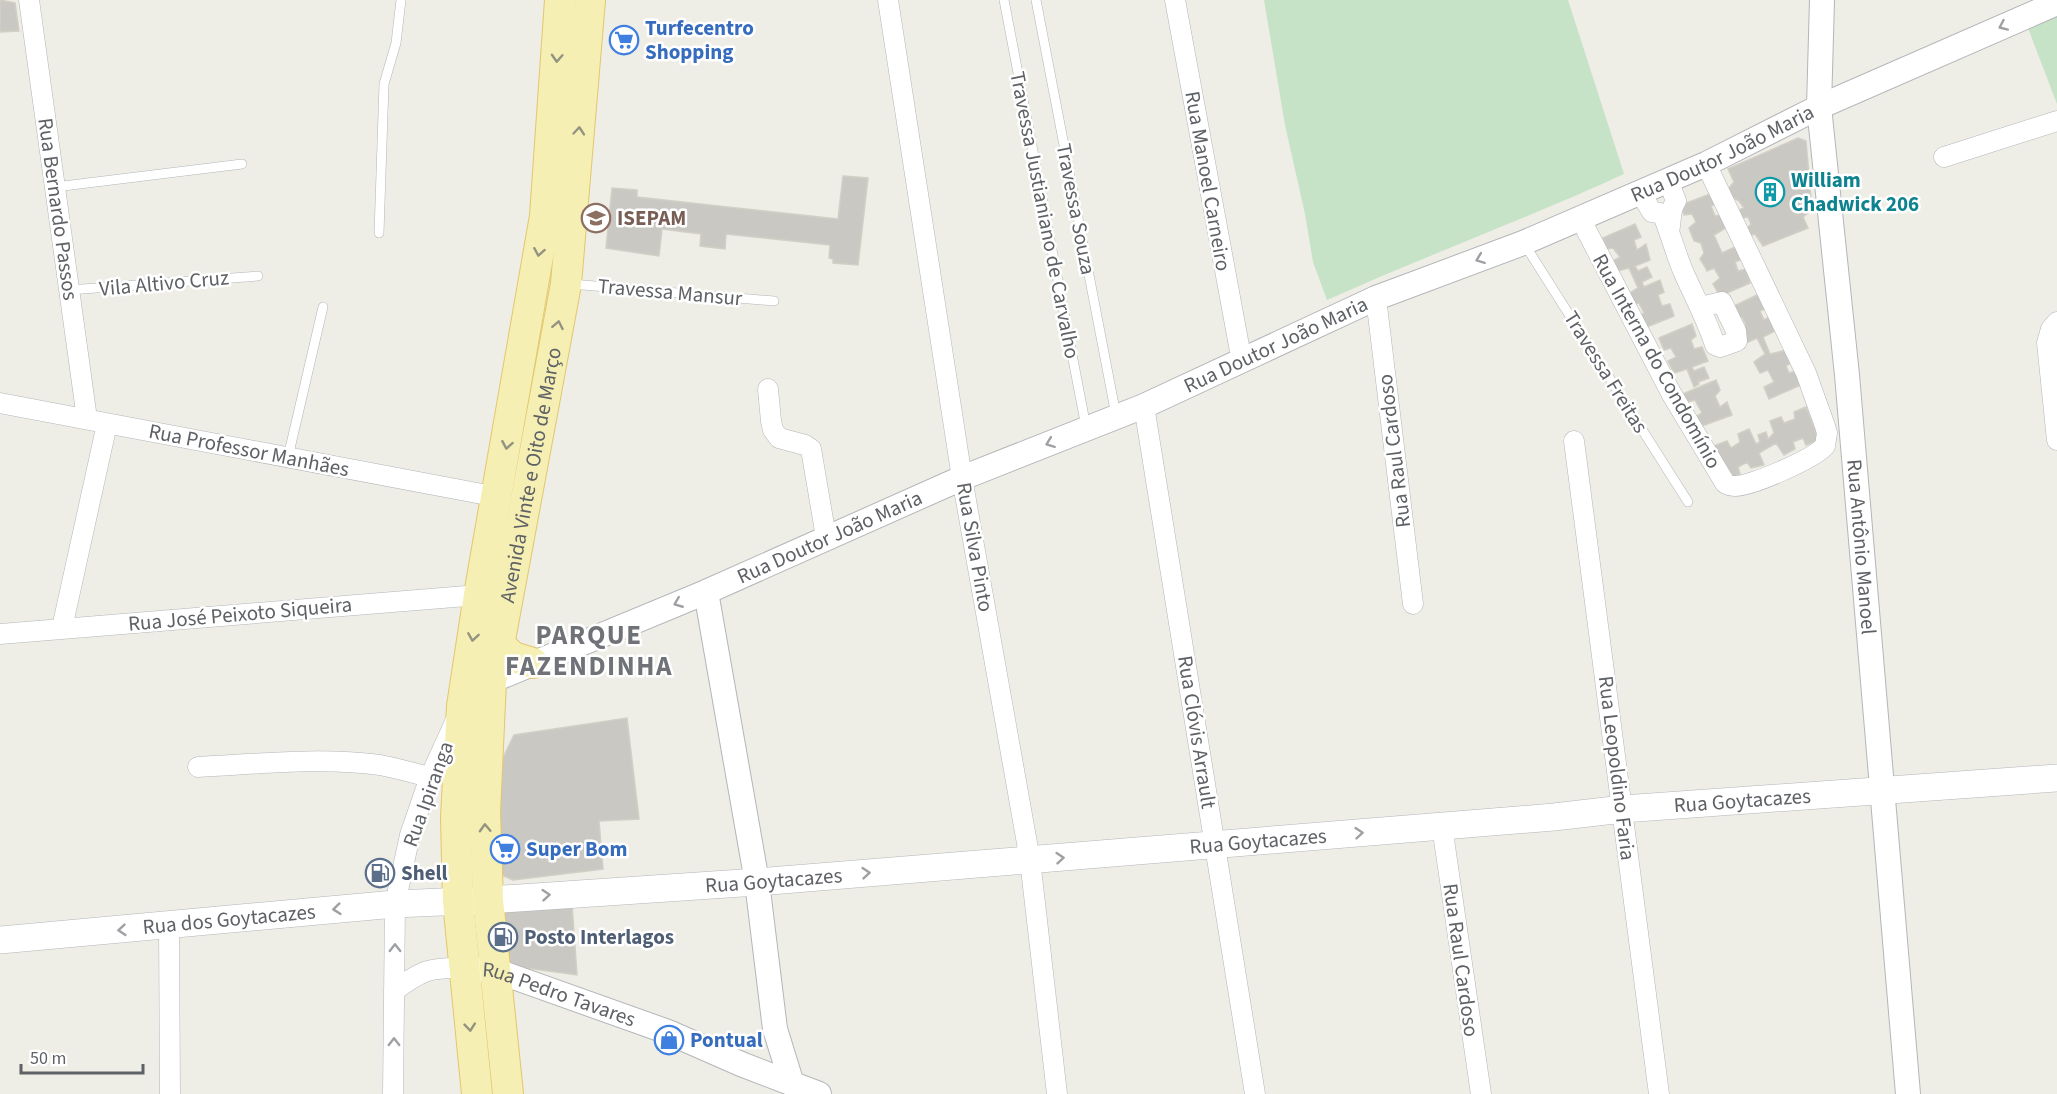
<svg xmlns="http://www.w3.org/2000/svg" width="2057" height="1094" font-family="'Source Sans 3',sans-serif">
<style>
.green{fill:#c6e3c7}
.building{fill:#cac8c3;stroke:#d2cfc5;stroke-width:1.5}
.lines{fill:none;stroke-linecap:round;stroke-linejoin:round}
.service-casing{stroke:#b3b6b9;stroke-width:10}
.minor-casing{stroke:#b3b6b9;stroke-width:21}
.tertiary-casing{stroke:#b3b6b9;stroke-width:26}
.secondary-casing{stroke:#b3b5b9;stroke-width:28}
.primary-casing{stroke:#e2c76c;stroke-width:32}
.service{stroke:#fff;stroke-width:9}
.minor{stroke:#fff;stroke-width:20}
.tertiary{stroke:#fff;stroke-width:24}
.secondary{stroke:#fff;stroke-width:27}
.primary{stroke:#f6efb4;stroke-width:30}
.oneway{stroke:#9ea0a3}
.oneway2{stroke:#939381}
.labels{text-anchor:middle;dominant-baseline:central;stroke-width:5;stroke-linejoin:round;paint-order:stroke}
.shop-label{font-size:21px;font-weight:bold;fill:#366cbe;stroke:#fff;text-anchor:start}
.street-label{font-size:21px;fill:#5e6165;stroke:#fff}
.culture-label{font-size:21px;font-weight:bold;fill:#0d838f;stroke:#fff;text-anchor:start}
.education-label{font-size:21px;font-weight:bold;fill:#785e54;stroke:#fff;text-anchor:start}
.service-label{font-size:21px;font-weight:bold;fill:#4e5e75;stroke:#fff;text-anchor:start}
.district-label{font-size:27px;font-weight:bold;letter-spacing:1.5px;fill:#6f7277;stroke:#fff}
</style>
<rect width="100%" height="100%" fill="#eeede6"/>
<!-- green -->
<path class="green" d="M1264,0H1568L1624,174C1526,219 1425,256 1327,300L1313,262L1305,214L1285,125Z
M2057,16V104L2028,28Z"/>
<!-- building -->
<path class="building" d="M0,0L15,3L19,31L0,32Z
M1798,138L1806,141L1812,210L1803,217L1808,228L1763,246L1755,234L1749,236L1746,230L1751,224L1748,217L1742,218L1739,210L1744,208L1739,201L1732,197L1729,188L1734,182L1728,169Z
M843,176L868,178L858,265L833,263V259L829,258L830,245L726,234L725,249L700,246L701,234L662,229L659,256L606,248L612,188L637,190V197L838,219Z
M1713,193L1718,203L1711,206L1715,216L1724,215L1729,226L1714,235L1722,253L1737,246L1740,260L1735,262L1738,271L1747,269L1750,283L1720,296L1713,284L1720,278L1714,268L1707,271L1705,267L1700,259L1704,253L1701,243L1694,241L1689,228L1696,222L1692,214L1684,215L1681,205Z
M1635,224L1641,237L1634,240L1637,250L1646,244L1650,260L1635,266L1638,271L1647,267L1652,277L1642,282L1644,287L1660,280L1664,292L1658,295L1662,306L1670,304L1674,316L1644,328L1636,317L1644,313L1639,303L1631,305L1628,294L1638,288L1629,268L1617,271L1613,261L1620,257L1613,248L1607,249L1603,238Z
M1761,293L1767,308L1760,311L1764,320L1771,316L1777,330L1763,337L1770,354L1787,350L1792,362L1786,366L1789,373L1797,371L1803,384L1769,399L1764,387L1774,382L1768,370L1760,373L1754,362L1765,354L1757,338L1746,343L1741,329L1746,325L1742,317L1734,319L1730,308Z
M1692,324L1696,336L1691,340L1694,349L1702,347L1708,361L1692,367L1694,371L1704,367L1709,378L1698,382L1699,384L1694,387L1687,369L1674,373L1668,361L1676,357L1671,348L1664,350L1659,338Z
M1716,380L1720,390L1715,396L1720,407L1727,402L1732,415L1699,427L1694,418L1702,413L1695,400L1687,402L1683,394Z
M1806,407L1819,440L1806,445L1803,438L1793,442L1795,449L1784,455L1776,443L1759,453L1764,465L1751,468L1747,462L1738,467L1740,474L1729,479L1714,446L1727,441L1731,448L1740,442L1738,434L1749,429L1756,444L1760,442L1758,435L1766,432L1768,439L1774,433L1770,421L1781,417L1784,423L1795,419L1794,412Z
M627,718L639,819L599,821L603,869L513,880L499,874V766L514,735Z
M572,905L577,975L519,967L501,956L498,923L506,909Z"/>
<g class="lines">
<!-- service casing -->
<g class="service-casing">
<path id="service" d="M1004,0L1086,427
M1036,0L1116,415
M55,187L242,164
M379,233L384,84L396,43L401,0
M1525,245L1688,502
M571,284L774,301
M69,290L258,276
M288,457L323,307"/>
</g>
<!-- minor casing -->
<g class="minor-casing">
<path id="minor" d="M29,0L87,419
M888,0L962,478L1030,860L1057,1094
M1175,0L1242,362
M1944,157L2057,121
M1668,180L1676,201C1669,211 1672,220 1669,231
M1640,192L1652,212L1660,213L1664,218C1671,236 1676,254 1683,271C1694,296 1707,320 1715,345L1720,347L1737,341L1736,331L1722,302L1709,305L1701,309
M1580,218L1671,393L1725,483C1729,485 1729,486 1734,486C1750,487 1813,459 1825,446L1827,433L1825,426L1806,373L1706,164
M1376,298L1413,604
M2057,322L2051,329L2047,343L2057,440
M768,389L771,421L773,430L779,438L805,445L811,449L826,537
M0,403L498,497
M1144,406L1255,1094
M1574,441L1659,1094
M62,628L107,424
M0,634L479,595
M198,767C258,764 320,757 380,765C396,768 413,773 430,777
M1442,826L1481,1094
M169,926L170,1094
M394,991C422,970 430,967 464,968
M393,1094L395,904L410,835L430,777L456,720"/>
</g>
<!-- tertiary casing -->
<g class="tertiary-casing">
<g id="tertiary">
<path id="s1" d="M1822,0L1819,107L1847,375L1908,1094"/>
<path d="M706,592L757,882L775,1029L792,1084"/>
<path id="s2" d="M491,681L706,592L962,478L1144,406L1376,298L1523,243L1706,164L1819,107L2057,3"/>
<path id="s3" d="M479,969L494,970L668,1032L741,1064L819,1094"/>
</g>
</g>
<!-- secondary casing -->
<g class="secondary-casing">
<g id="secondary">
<path id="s4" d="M0,940L395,904L488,900L757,882L1554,817L1623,809L2057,778"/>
</g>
</g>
<!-- primary casing -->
<g class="primary-casing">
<g id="primary">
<path d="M499,645L513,657L533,663"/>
<path d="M477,1094L458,901L456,818L462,706L479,595L545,216L560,0"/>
<path id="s5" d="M508,1094L488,900L485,812L491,681L499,645L566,284L590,0"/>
</g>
</g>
<!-- service -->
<use href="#service" class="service"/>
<!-- minor -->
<use href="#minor" class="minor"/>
<!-- tertiary -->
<use href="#tertiary" class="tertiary"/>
<!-- secondary -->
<use href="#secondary" class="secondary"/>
<!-- primary -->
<use href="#primary" class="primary"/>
</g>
<!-- one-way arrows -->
<defs><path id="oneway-chevron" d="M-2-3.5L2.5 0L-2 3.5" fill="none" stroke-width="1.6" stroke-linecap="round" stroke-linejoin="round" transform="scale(1.5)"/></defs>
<g class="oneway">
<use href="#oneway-chevron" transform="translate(2003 26) rotate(156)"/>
<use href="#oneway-chevron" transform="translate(1480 259) rotate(159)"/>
<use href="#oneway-chevron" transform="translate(1050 443) rotate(159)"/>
<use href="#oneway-chevron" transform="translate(678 603) rotate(158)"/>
<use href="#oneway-chevron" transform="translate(1359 833) rotate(-5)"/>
<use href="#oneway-chevron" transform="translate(1060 858) rotate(-5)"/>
<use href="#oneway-chevron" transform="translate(866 873) rotate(-5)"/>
<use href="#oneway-chevron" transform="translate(546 895) rotate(-5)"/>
<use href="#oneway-chevron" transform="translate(337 909) rotate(174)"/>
<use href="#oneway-chevron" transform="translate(122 930) rotate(175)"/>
<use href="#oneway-chevron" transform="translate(395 948) rotate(-90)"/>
<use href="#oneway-chevron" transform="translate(394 1042) rotate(-90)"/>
</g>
<g class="oneway2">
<use href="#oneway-chevron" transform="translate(557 58) rotate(93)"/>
<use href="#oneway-chevron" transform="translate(579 131) rotate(-85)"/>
<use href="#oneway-chevron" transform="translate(539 252) rotate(100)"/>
<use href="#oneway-chevron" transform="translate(558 325) rotate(-79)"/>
<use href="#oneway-chevron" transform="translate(507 445) rotate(100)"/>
<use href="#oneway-chevron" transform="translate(473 637) rotate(99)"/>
<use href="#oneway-chevron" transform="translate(485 828) rotate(-92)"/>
<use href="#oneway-chevron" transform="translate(470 1027) rotate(84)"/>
</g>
<!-- icons -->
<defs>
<g id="supermarket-ring" transform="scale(1.5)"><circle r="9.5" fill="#fff" stroke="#3f7fe0" stroke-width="1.5"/><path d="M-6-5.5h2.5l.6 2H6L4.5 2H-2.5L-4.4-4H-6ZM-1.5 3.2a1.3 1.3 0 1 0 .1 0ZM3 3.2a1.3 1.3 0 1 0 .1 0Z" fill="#3f7fe0"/></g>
<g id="building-ring" transform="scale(1.5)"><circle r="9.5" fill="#fff" stroke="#0f9aa8" stroke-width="1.5"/><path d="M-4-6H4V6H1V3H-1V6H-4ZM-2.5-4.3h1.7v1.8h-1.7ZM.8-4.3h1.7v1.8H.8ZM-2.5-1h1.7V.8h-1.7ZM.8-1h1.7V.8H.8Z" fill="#0f9aa8"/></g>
<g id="school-ring" transform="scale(1.5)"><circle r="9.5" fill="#fff" stroke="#8d6e63" stroke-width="1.5"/><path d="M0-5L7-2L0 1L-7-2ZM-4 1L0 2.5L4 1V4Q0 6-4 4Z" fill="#8d6e63"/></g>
<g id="fuel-ring" transform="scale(1.5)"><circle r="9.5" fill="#fff" stroke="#5c6f8a" stroke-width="1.5"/><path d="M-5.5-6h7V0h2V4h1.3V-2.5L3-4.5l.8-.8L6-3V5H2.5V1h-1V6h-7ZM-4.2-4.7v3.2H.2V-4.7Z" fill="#5c6f8a"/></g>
<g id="shop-ring" transform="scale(1.5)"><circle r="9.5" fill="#fff" stroke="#3f7fe0" stroke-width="1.5"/><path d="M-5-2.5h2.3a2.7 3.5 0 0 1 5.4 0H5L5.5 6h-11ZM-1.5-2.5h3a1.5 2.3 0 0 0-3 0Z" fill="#3f7fe0"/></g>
</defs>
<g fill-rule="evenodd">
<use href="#supermarket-ring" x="624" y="40"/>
<use href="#building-ring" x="1770" y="192"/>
<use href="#school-ring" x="596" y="218"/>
<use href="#supermarket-ring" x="505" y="849"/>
<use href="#fuel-ring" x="380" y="873"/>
<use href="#fuel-ring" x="503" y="937"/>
<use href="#shop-ring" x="669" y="1040"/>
</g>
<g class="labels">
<!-- shop labels -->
<g class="shop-label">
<text x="645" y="28">Turfecentro<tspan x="645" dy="24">Shopping</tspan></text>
<text x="526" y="849">Super Bom</text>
<text x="690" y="1040">Pontual</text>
</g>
<!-- street labels -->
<g class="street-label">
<text stroke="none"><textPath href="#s2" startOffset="1340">Rua Doutor João Maria</textPath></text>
<text transform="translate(1208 181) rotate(80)">Rua Manoel Carneiro</text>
<text transform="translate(58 209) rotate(82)">Rua Bernardo Passos</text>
<text transform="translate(1076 209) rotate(79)">Travessa Souza</text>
<text transform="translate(1045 215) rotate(79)">Travessa Justianiano de Carvalho</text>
<text transform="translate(164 283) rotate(-5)">Vila Altivo Cruz</text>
<text transform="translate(670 292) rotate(5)">Travessa Mansur</text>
<text stroke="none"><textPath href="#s2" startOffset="854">Rua Doutor João Maria</textPath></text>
<text transform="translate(1657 361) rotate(61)">Rua Interna do Condomínio</text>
<text transform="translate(1606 372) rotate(58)">Travessa Freitas</text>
<text transform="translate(249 450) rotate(11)">Rua Professor Manhães</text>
<text transform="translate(1394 451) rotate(-97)">Rua Raul Cardoso</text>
<text stroke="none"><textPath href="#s5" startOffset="624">Avenida Vinte e Oito de Março</textPath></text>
<text stroke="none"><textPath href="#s2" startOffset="368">Rua Doutor João Maria</textPath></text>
<text transform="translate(975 547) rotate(80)">Rua Silva Pinto</text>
<text stroke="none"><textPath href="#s1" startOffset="549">Rua Antônio Manoel</textPath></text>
<text transform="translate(240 614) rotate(-5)">Rua José Peixoto Siqueira</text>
<text transform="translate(1197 732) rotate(81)">Rua Clóvis Arrault</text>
<text transform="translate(1617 768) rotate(83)">Rua Leopoldino Faria</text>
<text transform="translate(428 794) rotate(-70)">Rua Ipiranga</text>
<text stroke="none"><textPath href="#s4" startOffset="1748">Rua Goytacazes</textPath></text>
<text stroke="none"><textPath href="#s4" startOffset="1262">Rua Goytacazes</textPath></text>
<text stroke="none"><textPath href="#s4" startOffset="776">Rua Goytacazes</textPath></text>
<text stroke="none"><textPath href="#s4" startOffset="230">Rua dos Goytacazes</textPath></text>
<text transform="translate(1461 960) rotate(82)">Rua Raul Cardoso</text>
<text stroke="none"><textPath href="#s3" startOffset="84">Rua Pedro Tavares</textPath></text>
</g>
<!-- culture labels -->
<g class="culture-label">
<text x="1791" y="180">William<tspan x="1791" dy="24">Chadwick 206</tspan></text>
</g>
<!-- education labels -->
<g class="education-label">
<text x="617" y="218">ISEPAM</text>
</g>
<!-- service labels -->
<g class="service-label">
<text x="401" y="873">Shell</text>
<text x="524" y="937">Posto Interlagos</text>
</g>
<!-- district labels -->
<g class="district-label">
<text x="589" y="635">PARQUE<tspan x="589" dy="31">FAZENDINHA</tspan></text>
</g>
</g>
<!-- scale -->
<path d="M21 1064v9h122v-9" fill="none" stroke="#5e6165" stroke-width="3"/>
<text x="30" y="1064" font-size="18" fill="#5e6165" stroke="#ffffff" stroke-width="4.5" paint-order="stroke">50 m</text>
</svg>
